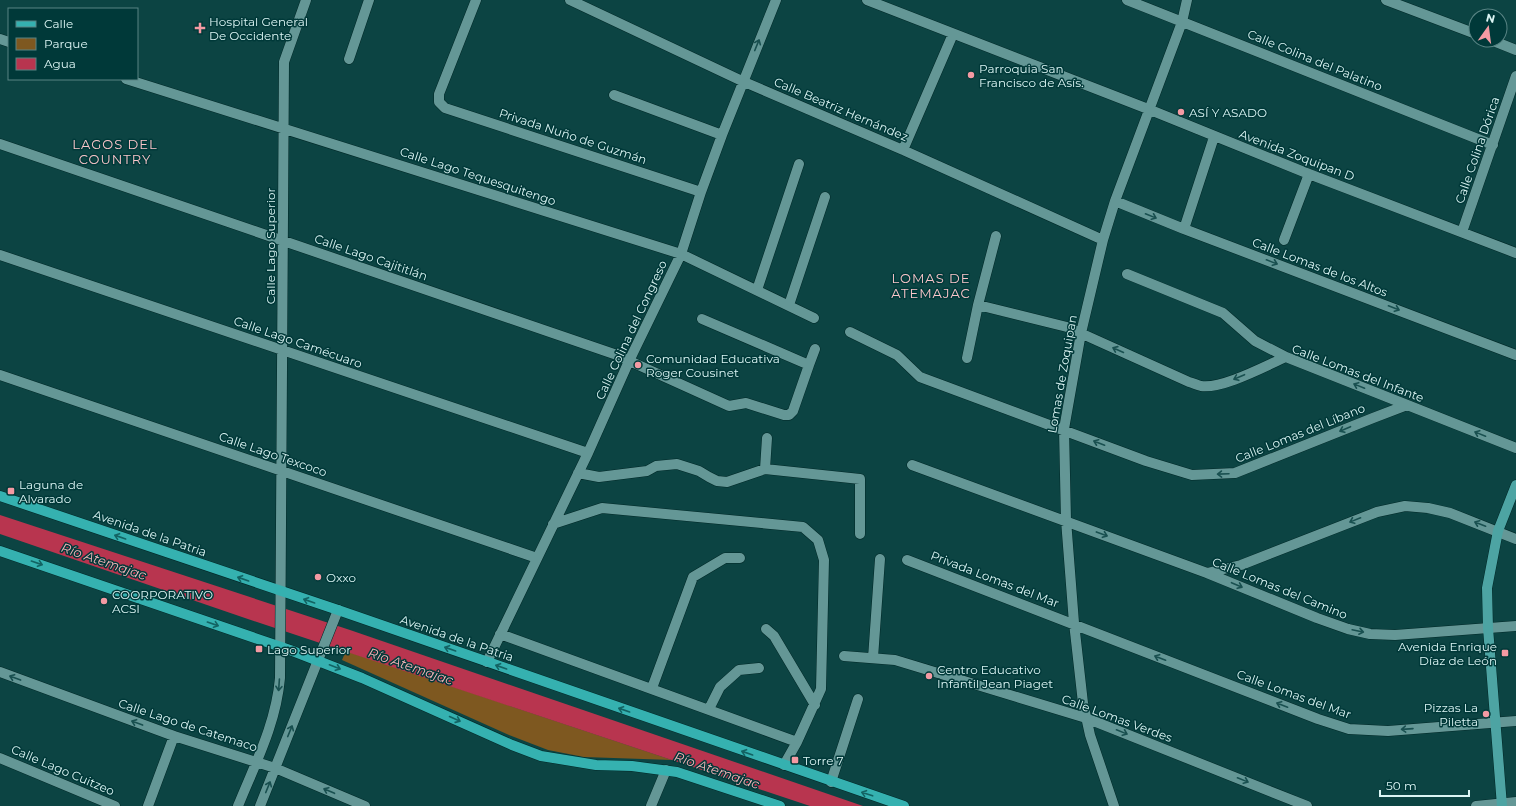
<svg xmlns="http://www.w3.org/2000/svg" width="1516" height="806" font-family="Montserrat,sans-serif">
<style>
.green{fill:#7e5820}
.water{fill:#b8354f}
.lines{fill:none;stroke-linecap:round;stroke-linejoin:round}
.street-casing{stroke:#002928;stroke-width:11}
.secondary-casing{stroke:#002928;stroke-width:11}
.primary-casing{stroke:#002928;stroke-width:11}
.street{stroke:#649796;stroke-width:10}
.secondary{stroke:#4da4a3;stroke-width:10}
.primary{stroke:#35b1b0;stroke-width:10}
.oneway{stroke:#195050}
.oneway2{stroke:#136363}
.poi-dot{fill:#f49aa3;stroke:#003939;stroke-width:1.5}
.labels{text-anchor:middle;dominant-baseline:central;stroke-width:3;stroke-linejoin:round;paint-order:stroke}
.poi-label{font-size:12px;fill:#dbf5f4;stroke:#003939;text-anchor:start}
.street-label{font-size:12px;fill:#dbf5f4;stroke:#003939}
.neighbourhood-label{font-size:13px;letter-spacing:1px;fill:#fbc6ca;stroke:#003939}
.water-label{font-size:13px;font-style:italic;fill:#f6b3b8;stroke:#003939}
</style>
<rect width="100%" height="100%" fill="#0c4443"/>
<!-- green -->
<path class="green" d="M346,651L672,760L584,757L548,750L509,735L342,660Z"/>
<!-- water -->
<path class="water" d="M0,515L350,630L863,806H810L242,617L0,534Z"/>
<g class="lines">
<!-- street casing -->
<g class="street-casing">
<path id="street" d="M476,0L439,94V102L445,108L701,192
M570,0L742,81L903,150L1103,240
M867,0L1148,109L1309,174L1516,253
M1127,0L1493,145
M1386,0L1476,34
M0,39L9,42
M1491,40L1516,50
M349,59L369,0
M126,79L681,254L814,318
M614,95L722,135
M0,144L614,354L729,406L746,403L784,415H789L793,411L809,365L702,319
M903,150L953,34
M1115,201L1184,229L1516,355
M1184,229L1214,137
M1462,232L1516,76
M1284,240L1309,174
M0,255L588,453
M1127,274L1223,313L1255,341L1286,357
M757,290L799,164
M789,305L825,197
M978,305L1067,327L1189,382C1193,383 1197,385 1201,386C1223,389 1265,366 1286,357L1516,448
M850,332L897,355L920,377L1146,461L1192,475L1235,473L1373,418L1407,405
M967,358L978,305L996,236
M809,365L815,349
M0,375L537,558
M912,465L1207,573L1317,618L1348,629L1370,634L1395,635L1516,626
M765,469L767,438
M578,473L599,477L647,471L656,466L677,464L699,471L709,477L717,481L727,482L765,469L860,479V534
M553,524L602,508L803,527L818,540L824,560L821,689L797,742L784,765
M907,560L1318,719L1349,729L1388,731L1516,721
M1207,573L1241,565L1377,512L1405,506L1428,508L1450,513L1516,539
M766,629L774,636L815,705
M500,634L797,742
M844,656L895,660L1086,718L1307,806
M873,658L880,559
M487,662L588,453L629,361L681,254L701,192L722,135L776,0
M0,672L174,736L275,768L365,806
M652,688L693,577L725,558H740
M709,709L720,687L739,670L759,668
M0,758L115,806
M831,782L858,699
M148,806L174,736
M238,806C255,764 276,724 280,678L284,62L306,0
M260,806L338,610
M651,806L666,770
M1114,806L1090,735L1083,703L1074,623L1066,520L1064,429L1081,333L1103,240L1115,201L1182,22L1187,0
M1476,806L1516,802"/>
</g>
<!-- secondary casing -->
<g class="secondary-casing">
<path id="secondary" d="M1502,806L1488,628L1487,588L1498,531L1516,485"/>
</g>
<!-- primary casing -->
<g class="primary-casing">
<path id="primary" d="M0,496L338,610L904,806
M0,551L290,650L362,678L512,745L541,756L596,765L632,766L677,772L780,806"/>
</g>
<!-- street -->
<use href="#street" class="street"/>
<!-- secondary -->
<use href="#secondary" class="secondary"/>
<!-- primary -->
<use href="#primary" class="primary"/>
</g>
<!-- one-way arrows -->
<defs><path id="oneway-shaft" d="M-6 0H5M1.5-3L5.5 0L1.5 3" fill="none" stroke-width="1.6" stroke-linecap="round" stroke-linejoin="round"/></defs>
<g class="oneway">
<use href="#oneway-shaft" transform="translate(757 45) rotate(-68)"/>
<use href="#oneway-shaft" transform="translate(1151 216) rotate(22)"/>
<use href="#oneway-shaft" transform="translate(1272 262) rotate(21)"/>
<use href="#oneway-shaft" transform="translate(1394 308) rotate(21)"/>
<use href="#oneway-shaft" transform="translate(1118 350) rotate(-156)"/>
<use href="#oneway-shaft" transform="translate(1239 377) rotate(157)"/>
<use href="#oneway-shaft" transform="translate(1359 386) rotate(-158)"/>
<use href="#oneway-shaft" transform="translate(1345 429) rotate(157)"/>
<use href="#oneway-shaft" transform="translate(1480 434) rotate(-158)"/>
<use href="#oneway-shaft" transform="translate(1099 443) rotate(-159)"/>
<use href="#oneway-shaft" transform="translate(1223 474) rotate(178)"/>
<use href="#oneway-shaft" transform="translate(1355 520) rotate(158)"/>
<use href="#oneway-shaft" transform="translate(1480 524) rotate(-159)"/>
<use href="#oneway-shaft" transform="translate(1102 534) rotate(20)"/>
<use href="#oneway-shaft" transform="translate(1237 585) rotate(23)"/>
<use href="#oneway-shaft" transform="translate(1358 631) rotate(12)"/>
<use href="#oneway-shaft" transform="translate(1160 658) rotate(-159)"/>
<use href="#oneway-shaft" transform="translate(15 678) rotate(-160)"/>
<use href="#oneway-shaft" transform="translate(279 685) rotate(94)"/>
<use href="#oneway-shaft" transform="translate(1282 705) rotate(-159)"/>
<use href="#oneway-shaft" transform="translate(137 723) rotate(-160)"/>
<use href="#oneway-shaft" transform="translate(1407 729) rotate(176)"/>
<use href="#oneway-shaft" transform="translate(290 731) rotate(-68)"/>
<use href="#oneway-shaft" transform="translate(1122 732) rotate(22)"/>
<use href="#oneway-shaft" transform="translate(1243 780) rotate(22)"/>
<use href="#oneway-shaft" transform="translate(268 787) rotate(-68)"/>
<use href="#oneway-shaft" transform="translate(329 791) rotate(-157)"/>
</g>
<g class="oneway2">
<use href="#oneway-shaft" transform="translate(120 537) rotate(-161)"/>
<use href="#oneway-shaft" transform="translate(37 563) rotate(19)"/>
<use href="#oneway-shaft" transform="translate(243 579) rotate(-161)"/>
<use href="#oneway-shaft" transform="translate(309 601) rotate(-161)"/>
<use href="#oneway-shaft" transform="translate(213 624) rotate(19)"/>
<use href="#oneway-shaft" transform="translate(450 649) rotate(-161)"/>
<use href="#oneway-shaft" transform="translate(335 667) rotate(21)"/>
<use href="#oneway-shaft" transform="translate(501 667) rotate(-161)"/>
<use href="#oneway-shaft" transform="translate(624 710) rotate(-161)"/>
<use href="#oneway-shaft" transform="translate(455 719) rotate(24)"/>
<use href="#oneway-shaft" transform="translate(747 753) rotate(-161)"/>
<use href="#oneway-shaft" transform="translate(867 794) rotate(-162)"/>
</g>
<!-- markers -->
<g class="poi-dot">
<path d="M198 22h4v4h4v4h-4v4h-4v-4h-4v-4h4z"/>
<circle cx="971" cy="75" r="4"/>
<circle cx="1181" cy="112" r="4"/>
<circle cx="638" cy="365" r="4"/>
<rect x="7" y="487" width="8" height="8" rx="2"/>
<circle cx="318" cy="577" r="4"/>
<circle cx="104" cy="601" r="4"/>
<rect x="255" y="645" width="8" height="8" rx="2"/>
<rect x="1501" y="649" width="8" height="8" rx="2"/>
<circle cx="929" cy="676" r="4"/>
<circle cx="1486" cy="714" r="4"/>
<rect x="791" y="756" width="8" height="8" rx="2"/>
</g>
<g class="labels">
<!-- poi labels -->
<g class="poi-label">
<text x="209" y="21">Hospital General<tspan x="209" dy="14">De Occidente</tspan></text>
<text x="979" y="68">Parroquia San<tspan x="979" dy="14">Francisco de Asís.</tspan></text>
<text x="1189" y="112">ASÍ Y ASADO</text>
<text x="646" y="358">Comunidad Educativa<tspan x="646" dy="14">Roger Cousinet</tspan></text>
<text x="19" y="484">Laguna de<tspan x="19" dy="14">Alvarado</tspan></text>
<text x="326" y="577">Oxxo</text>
<text x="112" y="594">COORPORATIVO<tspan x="112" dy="14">ACSI</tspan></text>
<text x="1497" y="646" text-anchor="end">Avenida Enrique<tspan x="1497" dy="14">Díaz de León</tspan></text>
<text x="267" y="649">Lago Superior</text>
<text x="937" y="669">Centro Educativo<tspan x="937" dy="14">Infantil Jean Piaget</tspan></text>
<text x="1478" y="707" text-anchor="end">Pizzas La<tspan x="1478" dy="14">Piletta</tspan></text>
<text x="803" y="760">Torre 7</text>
</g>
<!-- street labels -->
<g class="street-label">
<text transform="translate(1315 60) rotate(22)">Calle Colina del Palatino</text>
<text transform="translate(841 109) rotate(23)">Calle Beatriz Hernández</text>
<text transform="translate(573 136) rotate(18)">Privada Nuño de Guzmán</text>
<text transform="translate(1477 150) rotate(-71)">Calle Colina Dórica</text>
<text transform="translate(1297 155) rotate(21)">Avenida Zoquipan D</text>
<text transform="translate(478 176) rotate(18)">Calle Lago Tequesquitengo</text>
<text transform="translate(270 246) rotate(-90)">Calle Lago Superior</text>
<text transform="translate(371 257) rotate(19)">Calle Lago Cajititlán</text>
<text transform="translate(1320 267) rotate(21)">Calle Lomas de los Altos</text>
<text transform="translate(631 330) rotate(-65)">Calle Colina del Congreso</text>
<text transform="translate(298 342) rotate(19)">Calle Lago Camécuaro</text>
<text transform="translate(1358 373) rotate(21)">Calle Lomas del Infante</text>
<text transform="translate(1062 374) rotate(-80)">Lomas de Zoquipan</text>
<text transform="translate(1300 433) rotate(-22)">Calle Lomas del Líbano</text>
<text transform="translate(273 454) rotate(19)">Calle Lago Texcoco</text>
<text transform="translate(150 533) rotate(19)">Avenida de la Patria</text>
<text transform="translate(995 579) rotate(21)">Privada Lomas del Mar</text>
<text transform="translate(1280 588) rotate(22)">Calle Lomas del Camino</text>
<text transform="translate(457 638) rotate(19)">Avenida de la Patria</text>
<text transform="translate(1294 694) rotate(20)">Calle Lomas del Mar</text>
<text transform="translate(1117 718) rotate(20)">Calle Lomas Verdes</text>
<text transform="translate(188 725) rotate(18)">Calle Lago de Catemaco</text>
<text transform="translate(63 770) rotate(23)">Calle Lago Cuitzeo</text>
</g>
<!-- neighbourhood labels -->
<g class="neighbourhood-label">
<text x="115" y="144">LAGOS DEL<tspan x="115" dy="15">COUNTRY</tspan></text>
<text x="931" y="278">LOMAS DE<tspan x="931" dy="15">ATEMAJAC</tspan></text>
</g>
<!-- water labels -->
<g class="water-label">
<text transform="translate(104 561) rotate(19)">Río Atemajac</text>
<text transform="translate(411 666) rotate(19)">Río Atemajac</text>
<text transform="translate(717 770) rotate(19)">Río Atemajac</text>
</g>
</g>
<!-- legend -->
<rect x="8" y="8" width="130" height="72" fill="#003939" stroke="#588484"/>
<rect x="16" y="21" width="20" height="6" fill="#35b1b0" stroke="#588484"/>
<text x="44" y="28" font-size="12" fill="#dbf5f4">Calle</text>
<rect x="16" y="38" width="20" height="12" fill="#7e5820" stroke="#588484"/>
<text x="44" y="48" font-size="12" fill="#dbf5f4">Parque</text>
<rect x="16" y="58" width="20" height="12" fill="#b8354f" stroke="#588484"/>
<text x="44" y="68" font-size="12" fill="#dbf5f4">Agua</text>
<!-- north arrow -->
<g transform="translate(1488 28) rotate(14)"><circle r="19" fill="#003939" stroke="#588484"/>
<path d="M0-3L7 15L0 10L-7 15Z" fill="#f49aa3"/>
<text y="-6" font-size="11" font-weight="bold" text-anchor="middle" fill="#dbf5f4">N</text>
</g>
<!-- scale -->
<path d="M1380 790v6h89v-6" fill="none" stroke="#dbf5f4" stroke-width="2"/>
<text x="1386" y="790" font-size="12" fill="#dbf5f4" stroke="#003939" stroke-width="3" paint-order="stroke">50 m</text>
</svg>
